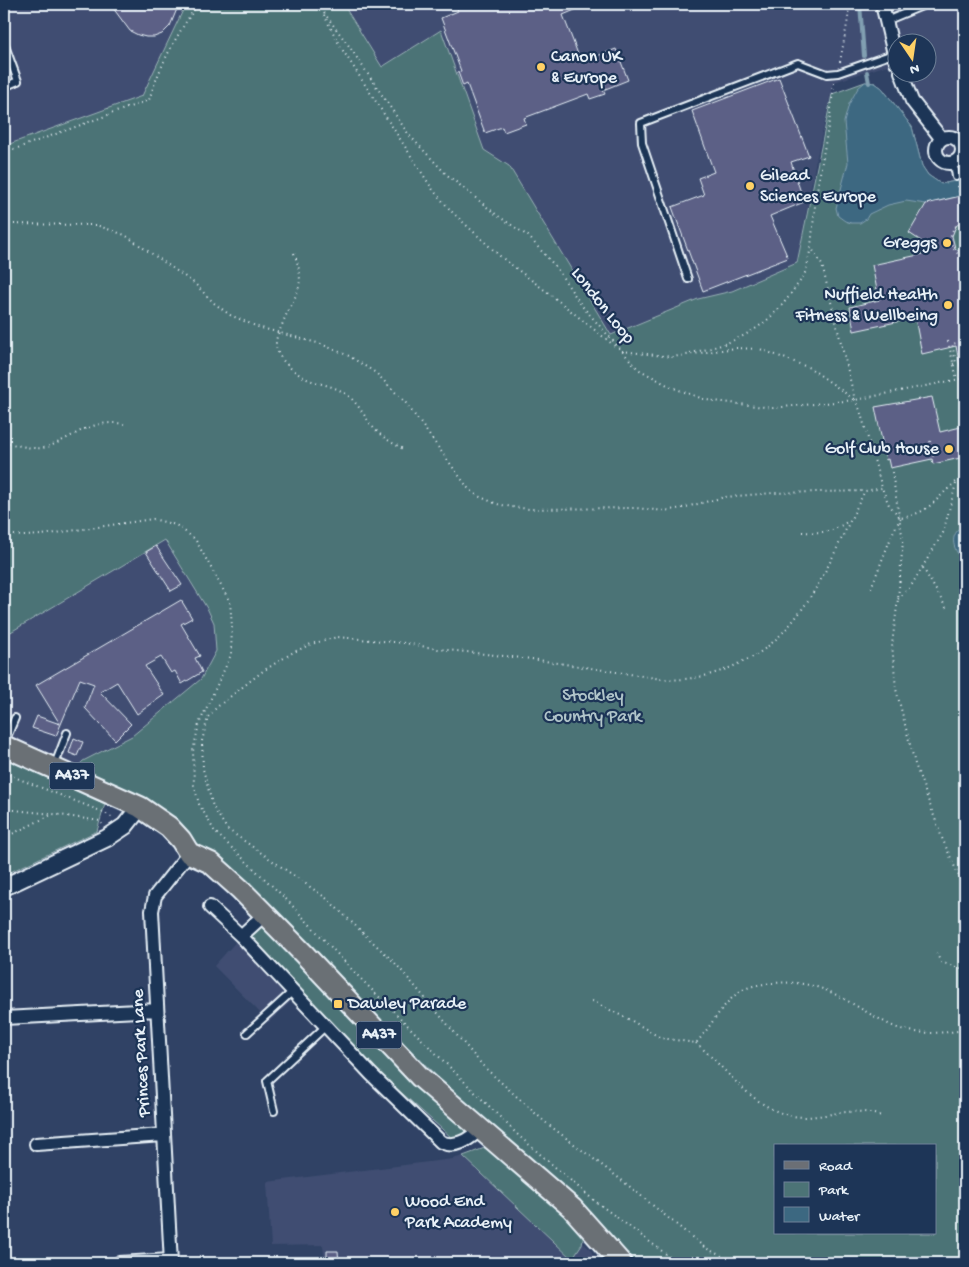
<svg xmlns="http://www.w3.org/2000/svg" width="969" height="1267" font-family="'Gochi Hand',sans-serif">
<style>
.built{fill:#404e72}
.green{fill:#4c7376;stroke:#9ab2b7;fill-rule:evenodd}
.water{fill:#3c6881;stroke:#819fb1}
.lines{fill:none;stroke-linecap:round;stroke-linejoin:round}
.stream{stroke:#819fb1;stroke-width:4}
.building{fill:#5c6086;stroke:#e8f1f8}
.service-casing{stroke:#e8f1f8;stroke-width:10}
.minor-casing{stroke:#e8f1f8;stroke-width:16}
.tertiary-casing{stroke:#e8f1f8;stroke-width:20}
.primary-casing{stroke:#e8f1f8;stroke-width:24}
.path{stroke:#e8f1f8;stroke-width:2;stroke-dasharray:1 4;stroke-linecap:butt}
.service{stroke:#1d3557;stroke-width:6}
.minor{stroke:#1d3557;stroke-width:12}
.tertiary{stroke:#1d3557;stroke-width:16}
.primary{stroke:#6b6f75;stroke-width:20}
.poi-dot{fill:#ffd166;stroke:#1d3557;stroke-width:2}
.labels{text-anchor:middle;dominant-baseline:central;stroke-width:4.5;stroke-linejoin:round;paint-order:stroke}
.shield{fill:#1d3557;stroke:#abb9c8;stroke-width:1}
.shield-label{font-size:16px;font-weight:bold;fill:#e8f1f8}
.poi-label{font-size:18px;fill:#e8f1f8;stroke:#1d3557;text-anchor:start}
.street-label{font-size:18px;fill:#e8f1f8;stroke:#1d3557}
.park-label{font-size:18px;fill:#b1c5ca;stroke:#1d3557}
</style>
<rect width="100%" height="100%" fill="#304265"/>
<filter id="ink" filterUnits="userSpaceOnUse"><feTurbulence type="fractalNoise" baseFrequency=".02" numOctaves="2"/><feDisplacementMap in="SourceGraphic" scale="10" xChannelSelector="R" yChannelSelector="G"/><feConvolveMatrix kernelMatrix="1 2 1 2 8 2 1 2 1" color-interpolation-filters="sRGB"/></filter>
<g filter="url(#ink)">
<!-- built -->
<path class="built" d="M4,4H186L143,96L4,146Z
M343,4H965V161L953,168L945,167L939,162L935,156L934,143L940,136L900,73L926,72V42H896L894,63L834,82L815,165L797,263L732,291L698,299L611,335L509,166L484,150L441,31L382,67Z
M165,540L208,610L214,623L216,651L201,679L132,737L83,761L70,775L4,746V636Z
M241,936L299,994L269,1022L214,966Z
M463,1156L572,1259L582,1242L591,1250L595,1263H325L323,1245L271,1246L267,1182L453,1159Z"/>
<!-- green -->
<path class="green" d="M186,4H343L382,67L441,30L484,150L509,166L611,335L698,299L732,291L797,263L832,94L865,82L875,83L882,88L912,127L922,166L928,175L941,184L965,179V1263H621L235,872L157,818L70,775L83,761L132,736L201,679L216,651L214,623L208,610L165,540L4,636V146L142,96ZM775,1146H935V1233H775Z
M4,758L105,804L97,831L4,875Z
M264,915L469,1127L460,1136L452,1138L326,1025L241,936Z
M490,1146L546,1192L584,1234L582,1244L572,1259L463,1156Z"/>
<!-- water -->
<path class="water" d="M865,82L875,83L882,88L912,127L922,166L928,175L941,184L965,179V195L926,204L906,201L888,205L869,214L866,219L860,223H851L845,221L838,216L836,208L848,163L844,122L849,104L858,88Z
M965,525V542L963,543V546L965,551V563C954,551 946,535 965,525Z"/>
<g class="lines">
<!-- stream -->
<path class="stream" d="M860,4L864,56
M867,72L869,83"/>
</g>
<!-- building -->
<path class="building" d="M110,4H179L170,26L162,34L154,37H146L138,35L130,31Z
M469,4H589L563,15L581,62L616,49L628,80L603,90L605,94L590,99L588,94L524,118L526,124L504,132L502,127L485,133L467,84L463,86L458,72L461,71L441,18L458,11L457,8Z
M779,78L809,156L791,162L804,202L770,216L788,258L703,291L672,207L704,195L698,178L714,172L692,111Z
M965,195V219L956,226L952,236L955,248L965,256V372H961L956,346L922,354L915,318L854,331L850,307L879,300L872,265L923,254L921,241L909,233L926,204Z
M932,397L940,432L965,426V457L933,464L932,459L890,468L888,459L886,460L875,407Z
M156,546L182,585L171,591L146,552Z
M181,600L192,618L181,624L200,656L195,658L202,672L182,684L175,671L171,673L161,657L145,666L164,695L137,714L117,682L100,692L131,724L115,740L85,708L94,684L80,679L56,736L32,728L37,716L60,724L36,685Z
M74,738L83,742L77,756L69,753Z
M327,1251H338L339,1263H327Z"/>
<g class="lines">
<!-- service casing -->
<g class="service-casing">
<path id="service" d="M886,21L927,4
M4,43L18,81L4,87
M950,163L955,170L956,177
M688,279L642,143L641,123L798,63L827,74L838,73L893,54
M4,744L15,718
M54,767L67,733
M247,1033L293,991
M274,1111L267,1081L326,1026"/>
</g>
<!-- minor casing -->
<g class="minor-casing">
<path id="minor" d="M882,4L896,62
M901,72L912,101L941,138
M936 150a13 13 0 1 1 26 0a13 13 0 1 1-26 0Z
M210,907L241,936L371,1074L441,1142C456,1149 470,1139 480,1129
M241,936L264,915
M4,1018L157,1010
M36,1144L163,1135
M119,1263L171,1260
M171,1263L152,911L155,896L189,853"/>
</g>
<!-- tertiary casing -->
<g class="tertiary-casing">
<path id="tertiary" d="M4,887L107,838L125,826L140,807"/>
</g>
<!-- primary casing -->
<g class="primary-casing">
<path id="primary" d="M4,746L140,807L169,827L181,840L189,853L211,863L240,889L304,954L420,1077L572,1208L621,1263"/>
</g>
<!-- path -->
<path class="path" d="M318,4L321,9
M321,9L349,46L409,135L446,174L498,216L528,236L555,266L582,306L638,369L671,387L706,400L773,408L855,400L960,379L965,382
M324,15L340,46L433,190L453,213L501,257L551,295L616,347
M840,62L848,19L849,4
M834,83L830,116L816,196L811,247L822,265L855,400L860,410L882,488L889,505L901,518C910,516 920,513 927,508C941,498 949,484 965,477
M4,153L149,100C160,65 177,34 198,4
M958,186L960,196
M4,224L96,225L125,235L194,283L214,303L230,315L258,327L321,344L349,356L376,373L405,402L468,488L478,496L497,504L512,507L529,509L636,508L665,511L682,508L725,497L773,493L865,491
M956,226C945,237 952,253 965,258
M294,253C308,290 294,293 282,325C280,331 276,336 276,343C275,358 295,373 307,379C318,384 331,385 343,392C357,401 362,413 372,426C380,436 392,443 403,449
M948,341L957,379
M622,351L672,357L736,348L760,349L810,368L855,400
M690,353C734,344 766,330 792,292C796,286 802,280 805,273C808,265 809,255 811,247
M953,364L956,363L952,344L965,341
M930,441L934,459
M4,442C16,445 30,449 42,448C54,446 64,439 75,434C90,425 106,421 124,424
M892,472L903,541L898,599L892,644L896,689L915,764L942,838L965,890
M802,532C822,533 830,533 847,522
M4,534L23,536L42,535L153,519L176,525L195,539L230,602L232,626L231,655L199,724L193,751L194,785L199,804L215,832L285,898L359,977L519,1136L591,1198L678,1263
M923,568L948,611
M871,588L894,530L901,518
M898,599L911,586L943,533L957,480
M4,773L103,812L113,818
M4,809L53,814
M4,838L53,814L100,821L102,824
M936,953L941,962L965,970
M592,1001L632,1021L661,1038L696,1043C711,1027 722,1003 741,991C751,985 763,984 774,983C816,980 836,994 870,1014C880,1019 890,1026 901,1029C921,1035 945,1033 965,1030
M696,1043C729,1070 757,1117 805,1117C834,1116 852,1106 881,1116
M735,1263L704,1247L624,1182L545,1122L484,1067L395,963L326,898L227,829L213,807L203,769L202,741L208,717L217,707L263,671L292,653L311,644L337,637L405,643L438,649L532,659L662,679C688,681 712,676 736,665C742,661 750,659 756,655C813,617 835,547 865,491L882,488"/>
<!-- service -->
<use href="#service" class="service"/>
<!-- minor -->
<use href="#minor" class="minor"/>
<!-- tertiary -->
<use href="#tertiary" class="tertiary"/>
<!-- primary -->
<use href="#primary" class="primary"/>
</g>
</g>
<!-- markers -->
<g class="poi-dot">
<circle cx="541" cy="67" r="5"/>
<circle cx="750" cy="186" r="5"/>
<circle cx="947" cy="243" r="5"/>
<circle cx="948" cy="305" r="5"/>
<circle cx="949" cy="449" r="5"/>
<rect x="333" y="999" width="10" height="10" rx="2.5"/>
<circle cx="395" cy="1212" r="5"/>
</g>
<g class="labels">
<!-- shield labels -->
<g class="shield">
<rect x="49.5" y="762.5" width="45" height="27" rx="4"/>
<rect x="356.5" y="1021.5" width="45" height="27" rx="4"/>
</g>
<g class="shield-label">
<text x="72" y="776">A437</text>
<text x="379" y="1035">A437</text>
</g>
<!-- poi labels -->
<g class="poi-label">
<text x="551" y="57">Canon UK<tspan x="551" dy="21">&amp; Europe</tspan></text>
<text x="760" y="176">Gilead<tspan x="760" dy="21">Sciences Europe</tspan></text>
<text x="937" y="243" text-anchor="end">Greggs</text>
<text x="938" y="295" text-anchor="end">Nuffield Health<tspan x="938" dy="21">Fitness &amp; Wellbeing</tspan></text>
<text x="939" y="449" text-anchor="end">Golf Club House</text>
<text x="348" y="1004">Dawley Parade</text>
<text x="405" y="1202">Wood End<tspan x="405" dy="21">Park Academy</tspan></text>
</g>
<!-- street labels -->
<g class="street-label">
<text transform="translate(602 306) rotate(52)">London Loop</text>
<text transform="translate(142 1053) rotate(-93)">Princes Park Lane</text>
</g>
<!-- park labels -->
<g class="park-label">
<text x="593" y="696">Stockley<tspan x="593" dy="21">Country Park</tspan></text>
</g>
</g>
<!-- margin -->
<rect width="969" height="1267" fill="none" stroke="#1d3557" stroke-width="20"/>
<rect x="10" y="10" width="949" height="1247" fill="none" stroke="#e8f1f8" stroke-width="2" filter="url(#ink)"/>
<!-- legend -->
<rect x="774" y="1144" width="162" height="90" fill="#1d3557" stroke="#6e8097"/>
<rect x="784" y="1161" width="25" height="8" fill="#6b6f75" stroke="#6e8097"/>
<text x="819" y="1170" font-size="15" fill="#e8f1f8">Road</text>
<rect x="784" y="1182" width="25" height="15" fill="#4c7376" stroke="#6e8097"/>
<text x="819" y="1194" font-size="15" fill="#e8f1f8">Park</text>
<rect x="784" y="1207" width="25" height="15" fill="#3c6881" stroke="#6e8097"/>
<text x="819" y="1220" font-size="15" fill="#e8f1f8">Water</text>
<!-- north arrow -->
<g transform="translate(912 58) rotate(167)"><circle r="24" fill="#1d3557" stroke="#6e8097"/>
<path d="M0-4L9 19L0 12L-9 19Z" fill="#ffd166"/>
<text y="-8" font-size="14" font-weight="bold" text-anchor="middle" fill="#e8f1f8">N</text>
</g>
</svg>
